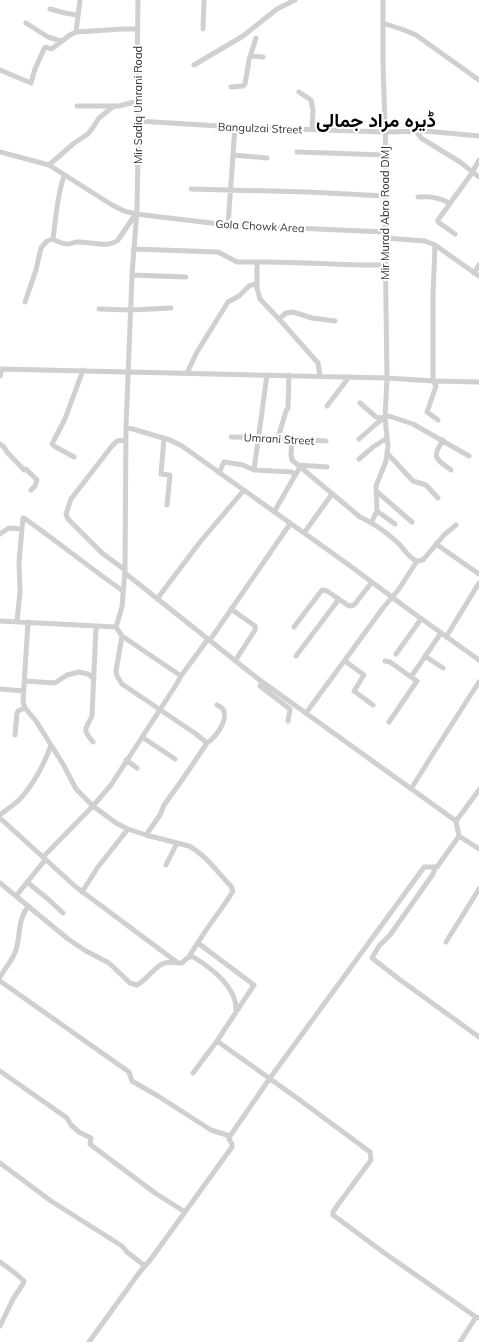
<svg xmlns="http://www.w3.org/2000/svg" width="479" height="1342" font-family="Mulish,Vazirmatn,sans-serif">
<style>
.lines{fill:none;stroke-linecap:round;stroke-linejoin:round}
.street{stroke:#d0d0d0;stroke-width:5}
.labels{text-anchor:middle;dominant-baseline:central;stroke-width:4;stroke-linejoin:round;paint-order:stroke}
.street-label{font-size:11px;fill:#333;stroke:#fff}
.town-label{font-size:19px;font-weight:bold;fill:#000;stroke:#fff}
</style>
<rect width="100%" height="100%" fill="#fff"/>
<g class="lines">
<!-- street -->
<path class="street" d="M138,0L137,81L138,149L137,211L132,275L126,427L125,570L122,607L116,627L122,636L181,676
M50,9L65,13L77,15
M26,23L48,37L61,41
M383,23L404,30L416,35L479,80
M203,29L204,0
M76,32L80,0
M251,56L263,57
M194,65L243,36L277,9L295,0
M0,70L31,83L35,69L44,49L46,47L51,49L53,48L70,35L76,32L123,29H138
M231,87L243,86L245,84L249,60L256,38
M299,92L311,100L313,111L312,129
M77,106H119L138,101
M138,121L235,127L385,132L425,131L479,136
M417,132L421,138L460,162L479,177
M0,152L49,165L112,205L124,211L136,214L228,225L385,232
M297,152L386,155
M233,155L267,158
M49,165L73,144L88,134L94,126L99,118L114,106
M64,176C57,195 56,218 53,239C57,242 64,244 68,244C71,244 74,242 77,242C89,241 108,249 118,240L135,215
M191,189L308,192L385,196
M418,197C429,196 439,197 449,203
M228,225L235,127
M455,234L438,222V220L472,173L479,160
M385,238L425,241L435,245L479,276
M435,245L433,296V381L436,386L427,412L438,420
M133,249L218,252L237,262H257
M474,273L479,265
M132,275L186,277
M25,302L36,270L41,248L47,241L53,239
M99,309L130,310L171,308
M279,319L286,313L293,312L312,318L335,321
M0,369L387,378L433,381L479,382
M187,373L197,352L228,302L239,296L249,286L257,283
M0,376L2,369
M320,376L318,363L279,319L260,299L257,288V262C300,261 342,266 385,265
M360,403L376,417L381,418L389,416L413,424L469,456
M327,406L349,377
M126,427L170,440L182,446L349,565L412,612L479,660
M231,437L278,438L326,441
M164,438L161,474L170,475L167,505
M278,438L286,411L288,408L289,375
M292,439L291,455L292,460L360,517C373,523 386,532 397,542C404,548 408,558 417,561
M359,439L376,424L384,418
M443,440C431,458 436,459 451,470
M0,444L4,447L7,452L24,470L26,469L37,480L35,486L31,490
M387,453L413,481L426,485L438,498
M74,457L54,446L52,444L65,419L83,370
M359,459L373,447L387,438
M298,465L327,467
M254,470L267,375
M219,473L224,462L243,465L254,470L292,472L295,476
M376,491L412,522
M377,511L395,524
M274,512L300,467
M371,523L377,511L376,486L386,461L388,446L385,418L387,378L385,232L386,155L383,64V0
M304,533L332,494
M0,534L9,528L22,529
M436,544L479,574
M125,570L102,553L68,519L66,514L71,499L112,446L117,441L126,440
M157,599L200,542L244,490
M231,609L255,626V630L235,661
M0,621L116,627
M17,621L20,592L19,562L23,518H24C58,542 90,568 123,591
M28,622L23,701L25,708L36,721L63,764L76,789L93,806L116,823L128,829L146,835L189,846C206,855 217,872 231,886L233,891C223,908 210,923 199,941C196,946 192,951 189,957
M294,627L322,590L327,591L349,606L354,605L372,582
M122,636L116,671L117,676L122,684L196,734L207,743L182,780L164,805L160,815L146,835
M446,637L479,583
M210,640L290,524
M396,654L421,619
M296,656L339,599
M425,656L443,668
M345,661L364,675L354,691L373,705
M385,661L390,662L411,677
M25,681L55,683L67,675L79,672L88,674L94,679
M262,682L260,686L290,709L288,721
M0,689L24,691
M306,713L383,608L399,589L417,561L423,560L444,535L456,525
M389,722L417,681L411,677L441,633
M15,735L17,713L18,711L25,708
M142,737L175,759
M93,742C82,729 85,730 92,716L96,626
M207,743C215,738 227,722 224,712C224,708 220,707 217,705
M126,760L137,768
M411,789L434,752L479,682
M0,815C6,810 14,805 20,799C33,785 45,763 51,745
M0,818L76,887L178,963H182L186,959L192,956C211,968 238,987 236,1012
M456,821L479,790
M459,836L479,849
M43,857L93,806L111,785L176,685L181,676L208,639
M166,865L177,843
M435,868L433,874L390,935L379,946L372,958L399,979L479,1037
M27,882L48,899L63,913
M0,883L68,939L86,951L109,963L130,983L137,985C153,976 157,958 177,963
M82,892L98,867L128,829
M16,896L45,860
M446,942L479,889
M0,977C5,968 13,960 16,950C21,933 17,922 28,906
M0,981L129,1072L132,1081L158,1096L211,1130L230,1136
M217,1041L297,1098L370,1152L371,1160L337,1206L333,1212V1215L383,1252L476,1317L479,1318
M0,1071L67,1118L71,1125L79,1132L91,1138L90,1144L95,1148L155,1193L185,1212
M193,1073L217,1041L254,985L198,943
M0,1163L51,1201L122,1246L127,1252L145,1266
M0,1262L15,1273L24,1281L23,1284L13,1299L0,1326
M89,1342L139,1273L151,1259L232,1147V1144L229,1139L230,1136L270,1078L422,870L424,867H437L459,836L456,821L257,678L125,573
M460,1342L476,1317"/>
</g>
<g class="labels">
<!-- street labels -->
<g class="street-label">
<text transform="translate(138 105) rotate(-90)">Mir Sadiq Umrani Road</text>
<text transform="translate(260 128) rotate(2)">Bangulzai Street</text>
<text transform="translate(385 213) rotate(-90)">Mir Murad Abro Road DMJ</text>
<text transform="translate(260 226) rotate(3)">Gola Chowk Area</text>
<text transform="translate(279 439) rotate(3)">Umrani Street</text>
</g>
<!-- town labels -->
<g class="town-label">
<text x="376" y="120">ڈیرہ مراد جمالی</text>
</g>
</g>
</svg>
